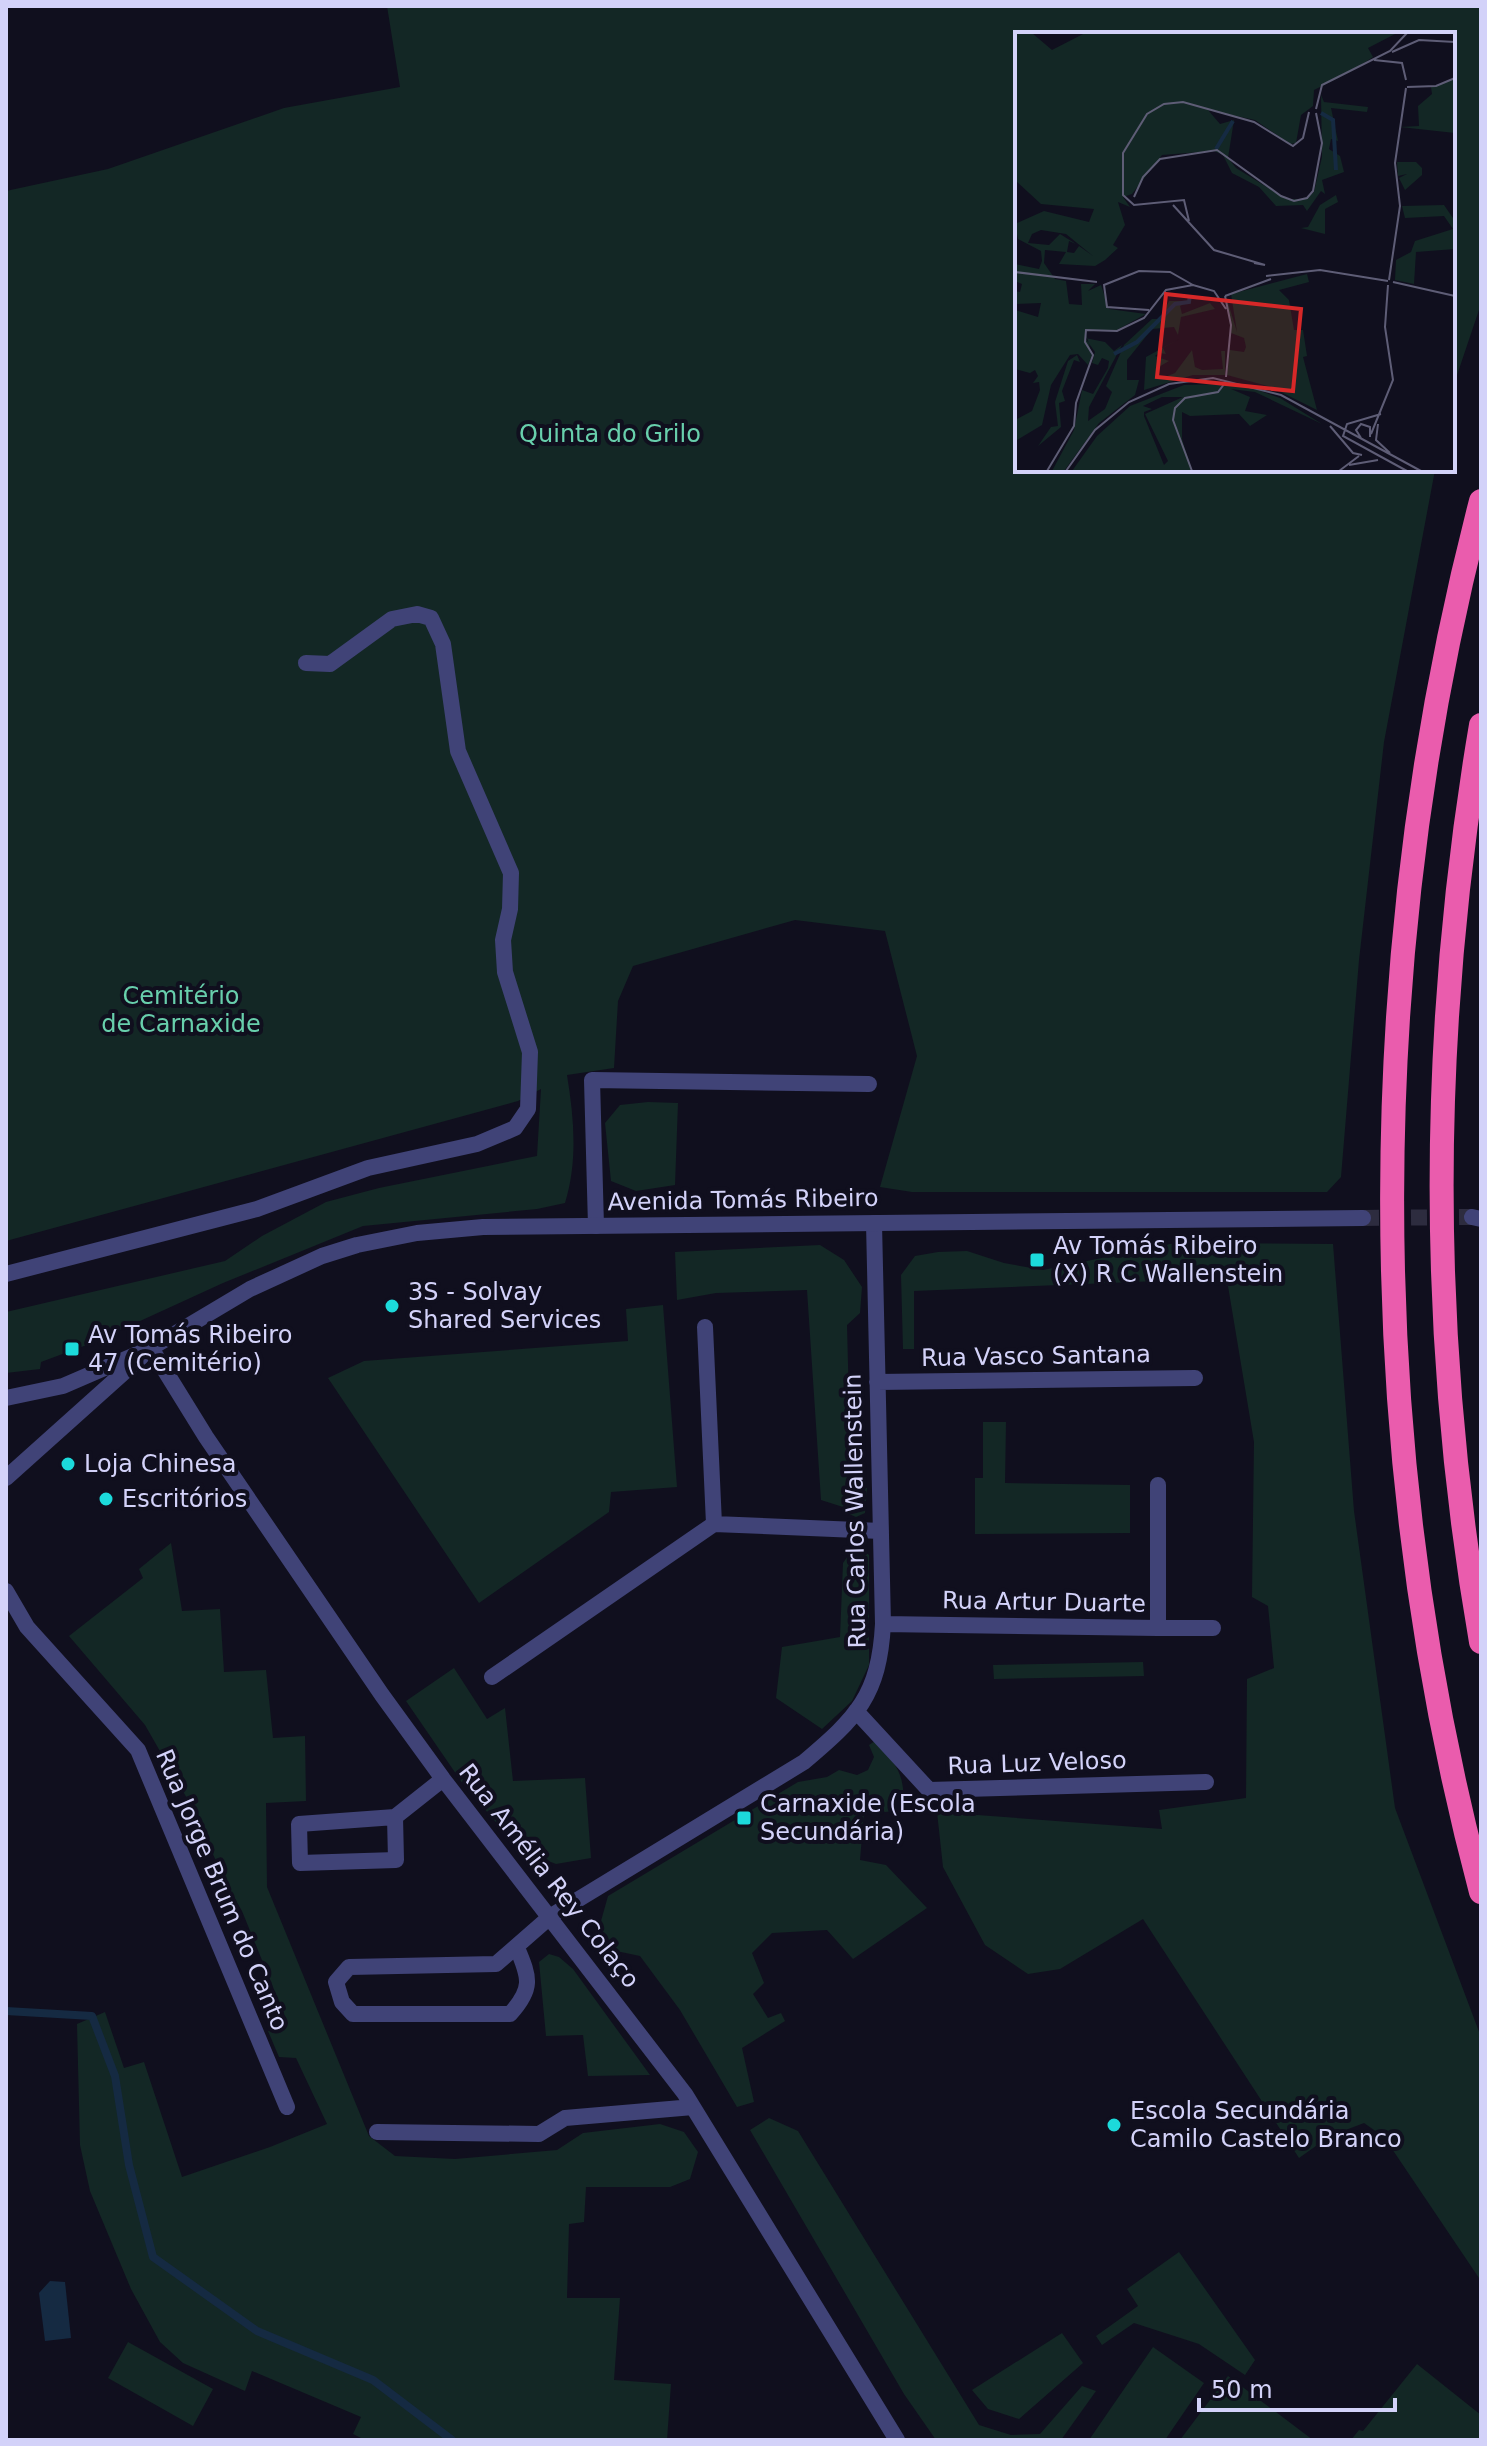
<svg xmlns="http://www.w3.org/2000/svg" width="1487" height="2446" font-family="'DejaVu Sans',sans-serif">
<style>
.green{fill:#132725}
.water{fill:#152a42}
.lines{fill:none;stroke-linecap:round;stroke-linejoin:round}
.stream{stroke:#152a42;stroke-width:8}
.tertiary-tunnel{stroke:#2d2c3f;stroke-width:16;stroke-dasharray:16 8;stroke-linecap:butt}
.minor{stroke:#404377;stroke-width:16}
.tertiary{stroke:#404377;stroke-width:16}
.motorway{stroke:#ea5cad;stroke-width:24}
.poi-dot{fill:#1cdadb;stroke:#100f1e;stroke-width:3}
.labels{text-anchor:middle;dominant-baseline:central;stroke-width:8;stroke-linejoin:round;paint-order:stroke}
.park-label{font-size:24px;fill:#68cfac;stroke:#100f1e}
.street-label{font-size:24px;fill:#d3d2f9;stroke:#100f1e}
.poi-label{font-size:24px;fill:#d3d2f9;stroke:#100f1e;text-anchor:start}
.inset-river{fill:none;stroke:#152a42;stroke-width:4}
.inset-road{fill:none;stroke:#5e5d76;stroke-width:2}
.view{fill:#d62828;fill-opacity:0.15;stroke:#d62828;stroke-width:4}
.inset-edge{fill:none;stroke:#d3d2f9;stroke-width:4}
</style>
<rect width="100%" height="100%" fill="#100f1e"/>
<!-- green -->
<path class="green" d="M387,6H1481V304L1453,387V34H1017V470H1435L1384,742L1359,960L1341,1177L1327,1192H912L880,1187L917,1056L885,931L795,920L633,966L618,1001L614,1068L567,1075C574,1118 578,1161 565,1203L537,1209L363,1226L223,1283L92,1343L41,1362L40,1369L6,1373V1312L225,1261L262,1236L326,1202L379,1188L537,1156L541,1089L518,1101L6,1241V191L108,169L284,108L400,87Z
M648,1102L678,1103L675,1185L636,1191L611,1181L605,1123L620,1105Z
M1175,1243L1333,1244L1354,1511L1395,1808L1481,2037V2281L1384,2137L1364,2123L1330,2136L1299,2158L1143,1919L1060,1969L1028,1974L985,1945L943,1867L937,1812L1162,1829L1159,1810L1246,1798L1247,1679L1274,1668L1268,1606L1252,1597L1254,1442L1228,1286L1207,1279L914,1291V1349H903L901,1275L915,1256L938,1252L967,1251L1004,1263L1043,1270Z
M820,1245L844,1260L862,1287L860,1313L847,1325L851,1482L867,1488L865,1513L856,1517L849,1514L843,1507L821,1500L807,1290L716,1293L677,1300L675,1252Z
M663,1305L677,1487L611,1492L609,1512L479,1603L328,1378L364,1361L628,1341L626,1309Z
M983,1422H1006L1005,1483L1130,1485V1533L975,1534V1478H983Z
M171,1543L182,1611L220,1609L224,1672L266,1670L273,1738L305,1736L306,1801L266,1803L267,1887L369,2136L395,2156L455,2159L557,2150L583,2133L660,2124L684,2132L698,2152L690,2179L670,2187H586L584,2222L569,2224L567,2298H620L614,2380L671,2384L667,2440H365L353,2434L361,2417L252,2371L245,2391L183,2363L160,2342L131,2289L90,2191L80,2145L77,2024L105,2012L124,2068L144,2062L182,2177L270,2147L327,2124L296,2058L279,2057L268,2031L288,2024L242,1911L229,1889L188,1800L145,1725L69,1636L143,1578L139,1569Z
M856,1544L869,1555V1665L852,1701L822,1729L776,1698L782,1647L840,1637L843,1563Z
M1143,1662L1144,1676L994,1679L993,1665Z
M454,1668L487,1719L505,1708L513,1781L585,1778L591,1858L556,1864L520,1850L463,1784L406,1701Z
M875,1741C899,1767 904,1773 904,1810L885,1812L865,1800L860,1860L886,1865L927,1908L853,1959L827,1930L772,1933L752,1953L764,1983L753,1994L768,2018L781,2013L785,2021L742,2048L754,2102L737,2107L680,2010L640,1956L602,1948L601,1921L608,1896L798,1782L827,1777L839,1770L857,1775L868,1770L874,1757L869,1745Z
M549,1954L559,1957L573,1969L650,2075L588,2076L583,2035L546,2036L539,1962Z
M769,2118L798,2131L979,2425L1011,2435L1040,2434L1082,2386L1096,2391L1061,2440H936L904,2394L750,2130Z
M1179,2252L1255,2360L1245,2375L1199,2344L1134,2323L1102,2345L1096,2336L1138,2306L1127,2289Z
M1062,2333L1083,2363L1019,2419L988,2409L972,2390Z
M128,2342L213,2389L193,2426L108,2378Z
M1153,2347L1204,2383L1165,2440H1089Z
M1417,2364L1481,2415V2440H1351L1359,2430L1363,2431Z
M1228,2376L1313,2440H1180Z"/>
<!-- water -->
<path class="water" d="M50,2281L65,2282L71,2338L45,2341L39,2293Z"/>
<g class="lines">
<!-- stream -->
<path class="stream" d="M6,2011L92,2016L115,2076L129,2165L153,2257L257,2331L373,2380L452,2440"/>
<!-- tertiary-tunnel -->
<path class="tertiary-tunnel" d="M1363,1218L1472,1217"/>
<!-- minor -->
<path class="minor" d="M596,1226L592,1080L869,1084
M6,1274L257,1209L368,1168L477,1144L515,1128L528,1109L530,1052L505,972L503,940L510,909L511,873L458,751L443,644L431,618L417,614L392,619L330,664L306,663
M705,1327L714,1524
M151,1348L206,1437L382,1695L443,1779L685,2094L897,2440
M877,1382L1195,1378
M6,1591L27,1627L138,1750L287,2107
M883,1624L1158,1628V1485
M1158,1628H1213
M492,1677L714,1524L881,1531
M856,1711L929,1790L1206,1782
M395,1817L299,1824L300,1863L396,1860L395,1817L443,1779
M517,1948C530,1978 533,1989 510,2014H353L342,2002L336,1982L349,1967L496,1964L551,1916L804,1762C857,1717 879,1696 883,1624L874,1223
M377,2132L539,2134L565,2118L693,2107"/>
<!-- tertiary -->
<path class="tertiary" d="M1472,1217L1481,1219
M6,1398L63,1386L151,1348L250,1289L322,1256L357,1245L417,1233L483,1227L1363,1218
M6,1478L141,1357"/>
<!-- motorway -->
<path class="motorway" d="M1481,501C1364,950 1361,1442 1481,1892
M1481,725C1429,1031 1428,1337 1481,1642"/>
</g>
<!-- markers -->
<g class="poi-dot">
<rect x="1029" y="1252" width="16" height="16" rx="4"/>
<circle cx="392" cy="1306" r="8"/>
<rect x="64" y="1341" width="16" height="16" rx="4"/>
<circle cx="68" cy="1464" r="8"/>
<circle cx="106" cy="1499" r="8"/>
<rect x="736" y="1810" width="16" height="16" rx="4"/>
<circle cx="1114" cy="2125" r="8"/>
</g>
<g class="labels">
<!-- park labels -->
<g class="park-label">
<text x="610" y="434">Quinta do Grilo</text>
<text x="181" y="996">Cemitério<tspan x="181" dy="28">de Carnaxide</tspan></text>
</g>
<!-- street labels -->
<g class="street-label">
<text transform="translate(743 1200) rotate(-1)">Avenida Tomás Ribeiro</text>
<text transform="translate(1036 1356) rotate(-1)">Rua Vasco Santana</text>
<text transform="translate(855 1511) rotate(-91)">Rua Carlos Wallenstein</text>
<text transform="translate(1044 1602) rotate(1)">Rua Artur Duarte</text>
<text transform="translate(1037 1763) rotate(-2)">Rua Luz Veloso</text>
<text transform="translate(549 1876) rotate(52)">Rua Amélia Rey Colaço</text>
<text transform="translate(222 1890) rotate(67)">Rua Jorge Brum do Canto</text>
</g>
<!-- poi labels -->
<g class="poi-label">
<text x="1053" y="1246">Av Tomás Ribeiro<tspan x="1053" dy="28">(X) R C Wallenstein</tspan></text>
<text x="408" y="1292">3S - Solvay<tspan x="408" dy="28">Shared Services</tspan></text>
<text x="88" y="1335">Av Tomás Ribeiro<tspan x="88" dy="28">47 (Cemitério)</tspan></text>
<text x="84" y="1464">Loja Chinesa</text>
<text x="122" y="1499">Escritórios</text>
<text x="760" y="1804">Carnaxide (Escola<tspan x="760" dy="28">Secundária)</tspan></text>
<text x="1130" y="2111">Escola Secundária<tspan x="1130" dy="28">Camilo Castelo Branco</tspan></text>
</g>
</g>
<!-- overview -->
<g transform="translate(1015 32)">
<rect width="440" height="440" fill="#100f1e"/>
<path d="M0,1H17L37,18L70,1H382L353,16L358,25L337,39L299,58L298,74L286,83L281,111L275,112L240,88L193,78L205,92L219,88L213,126L221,136L271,167H291L299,160L307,125L306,63L309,70L353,75L352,80L316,76L323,109L316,107L314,117L325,124L329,140L307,148L310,162L306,159L292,179L288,173L261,174L244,155L217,141L208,123L199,119L147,123L117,162L108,165L115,175L103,170L110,193L98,213L103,216L90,228L80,234L44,232L51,220L30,218L29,231L40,247L51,249L54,272L67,273L66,252H80L73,259L86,253L94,277L131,282L100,299L70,298L77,323L73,333L63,322L55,323L36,353L27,393L2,408L0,388L17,379L25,358L24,350L18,351L23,344L20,338L15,341L0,337V278L23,285L26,271L0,272V259L5,260L7,252L0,249V232L24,237L27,229L26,219L3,207L0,192L29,179L74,190L79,177L26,172L0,148ZM26,198L51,202L78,224L64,214L59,221L52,220L54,209L61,212L45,202L34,213L13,211L17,202ZM440,47V101L385,95L404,94L403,74L417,62L416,55ZM382,130H401L407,136V143L390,158L384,146L392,142L383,144ZM321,163L323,170L310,177V202L286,196L293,195L305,173ZM429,173L440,189V217L401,220L399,252L380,248L381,228L396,220L400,209L438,197L429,184L390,186L387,174ZM292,242L294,250L264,258L274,268L279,298H288L292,324L288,325L302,378L256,355L212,343L215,318L229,320L231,315L229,306L216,301L211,264L222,300L216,262ZM154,269H174L165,274L167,282L195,271L200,277L166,285L163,303L159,295L137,297L112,328V348H124L120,363L84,391L49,439H37L59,398L67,358L78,362L93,336L94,329L87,326L83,333L77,331L80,320L70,306L90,310L99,319L107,313L74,375L73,389L90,377L97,360L91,354L109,313L137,287H145ZM164,307L148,316L151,322L144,321L140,324L154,329L142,336L145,347L160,341L177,318L180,335L187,338L208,337L206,319H210V343H178L129,358L131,325ZM62,323L65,330L59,328L47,359L50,369L44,371L46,395L23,414L36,395L43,394L40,370L53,329ZM209,352L237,356L265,366L307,392L240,360L216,357L235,365L230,379L252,383L235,394L224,382L175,384L167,380V407L177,439H57L82,404L115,374L169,353ZM147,365H168L130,382L153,429L149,433L129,384V380L137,377L128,374Z" fill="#132725" fill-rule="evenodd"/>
<path class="inset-river" d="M306,81L318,88L321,138M201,117L218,89M99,322L122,310L160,272L174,270L175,263"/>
<path class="inset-road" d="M377,20L404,8L440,10M359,28L387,31L391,48M392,55L421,54L440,46M301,77L307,53L375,19L392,1M119,165L128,145L145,127L202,118L266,164L279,169L292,166L298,159L307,111L301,81M158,173L199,218L250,233L239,231M174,189L169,168L119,173L108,163V121L132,82L149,72L168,70L239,90L278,114L288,106L294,80M0,240L82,250M251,244L305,238L373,249M374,248L385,174L380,131L391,56M378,250L440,264M210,264L256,247M210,264L216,293L211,345M134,278L92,275L89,253L124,239L155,240L178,253M366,382L332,392L328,404L392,439M363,392L361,408L375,421M315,394L338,421L347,423M356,402L378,348L370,295L373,253M346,406L341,398L346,392L355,395V405M334,433L363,428M32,439L59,394L61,371L78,323L70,310L71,298L102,299L129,286L151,258L178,253L199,259L211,277M51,439L80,398L114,370L154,352L198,346L266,363L406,439M177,439L158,388L160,376L170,366L203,360L210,351M324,439L344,424"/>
<path class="view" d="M151,262L286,277L278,359L142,345Z"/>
<rect width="440" height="440" class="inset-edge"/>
</g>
<!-- border -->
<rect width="1487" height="2446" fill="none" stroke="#d3d2f9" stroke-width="16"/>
<!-- scale -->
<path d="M1199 2398v12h196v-12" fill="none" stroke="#d3d2f9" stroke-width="4"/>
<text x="1211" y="2398" font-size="24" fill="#d3d2f9" stroke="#100f1e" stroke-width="6" paint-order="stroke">50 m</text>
</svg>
